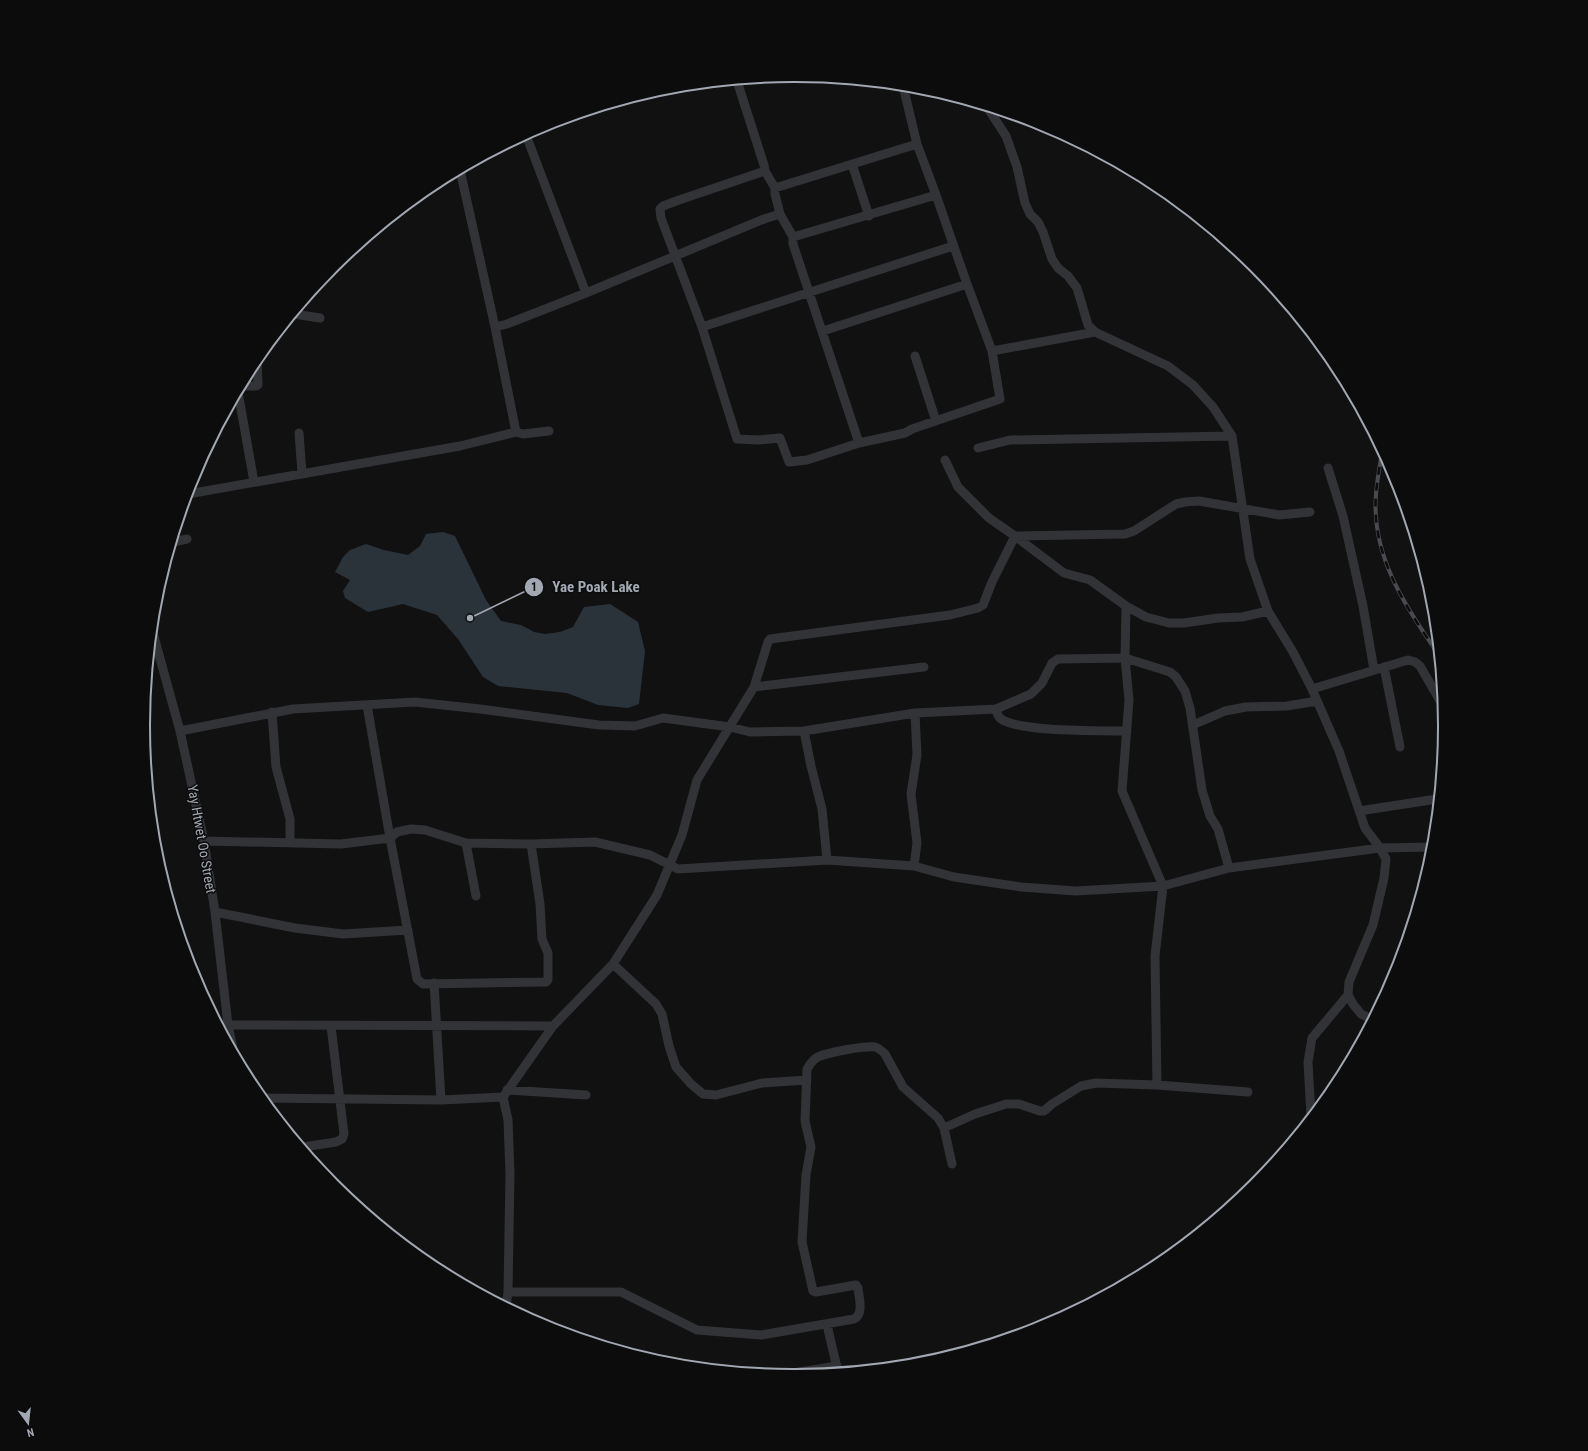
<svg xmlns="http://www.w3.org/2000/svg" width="1588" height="1451" font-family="'Roboto Condensed',sans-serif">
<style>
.water{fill:#2b333a}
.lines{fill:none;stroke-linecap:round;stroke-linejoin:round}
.street{stroke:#323337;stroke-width:9}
.rail-casing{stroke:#494b50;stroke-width:4}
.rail{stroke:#0c0c0d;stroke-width:2.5;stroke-dasharray:8;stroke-linecap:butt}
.labels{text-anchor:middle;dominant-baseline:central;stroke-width:3;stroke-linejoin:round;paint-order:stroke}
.street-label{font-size:14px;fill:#a2a8b2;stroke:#0c0c0d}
.rim{fill:none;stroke:#a2a8b2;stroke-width:2}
.leader{fill:none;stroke:#a2a8b2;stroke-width:1.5}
.callout-dot{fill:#a2a8b2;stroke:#0c0c0d;stroke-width:1.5}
.mark-label{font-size:12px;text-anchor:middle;font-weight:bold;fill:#111}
.callout-label{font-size:15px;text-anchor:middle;font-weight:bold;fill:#a2a8b2;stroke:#0c0c0d;stroke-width:3;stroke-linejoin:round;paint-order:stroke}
</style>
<rect width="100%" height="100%" fill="#111112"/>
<!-- water -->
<path class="water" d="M443,532L455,536L486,600L501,621L521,625L534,632L545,634L560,632L573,627L584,607L610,604L638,622L645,651L639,704L628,708L598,705L567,693L498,686L483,677L458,639L437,615L403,604L368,612L345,598L343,591L350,580L335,572L343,557L350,550L366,544L384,550L408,555L420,546L426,534Z"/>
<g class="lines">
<!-- street -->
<path class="street" d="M737,81L764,165L765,171L775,188V194L780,214L793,237V244L859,443
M987,107L1006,136L1017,167L1025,203L1030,214L1038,222L1043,232L1052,259L1058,268L1068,276L1077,288L1088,325L1095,332L1168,366L1193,385L1213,407L1232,436L1250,559L1268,611L1293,652L1312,689L1339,751L1365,828L1380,848L1386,859L1384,878L1373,925L1349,982L1348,995L1353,1004L1361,1014L1371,1019
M526,135L586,293
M852,164L869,216
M460,170L495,327L516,432
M765,171L679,200L663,206L660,209L661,218L702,327L737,439L758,440L780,438L789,462L807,460L859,443L905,433L912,429L1000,399L992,351L967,284L936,195L917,144L903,86
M775,188L917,144
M793,237L936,195
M294,314L320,318
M495,327L507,324L586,293L764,219L780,214
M702,327L953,246
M823,331L967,284
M992,351L1095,332
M915,356L936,421
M241,386H256L258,385L257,359
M238,392L254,482
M299,433L302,473
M978,448L1010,440L1232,436
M945,460L958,487L989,518L1015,536L1064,573L1090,580L1126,606L1146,617L1169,623H1184L1218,618L1242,617L1268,611
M1328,468L1343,516L1363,606L1374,670
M188,494L460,446L516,432L523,434L549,431
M173,542L187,539
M1126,606L1125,658L1129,700L1122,791L1163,886L1155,956L1157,1085
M153,633L180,731L204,841L215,912L228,1025L233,1049
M1384,667L1400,747
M754,687L924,667
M1312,689L1408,660L1415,662L1420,666L1443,706
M367,705L390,838L417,979L423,984L546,982L548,980V953L542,939L540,904L531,844
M996,709C997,713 997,716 1001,719C1020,732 1101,731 1127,731
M272,712L276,767L290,819V842
M1193,725L1225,711L1246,707L1287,706L1317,701
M180,731L293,709L415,702L480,709L599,725L635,726L663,718L730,727L750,732L804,731L915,713L996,709L1031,694L1042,683L1052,663L1058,659L1125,658L1170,672L1176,677L1185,691L1190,708L1202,790L1210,816L1218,829L1229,868
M804,731L811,766L822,809L827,860
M1359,811L1437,799
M204,841L341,844L390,838L397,832L411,829L425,830L466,843L531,844L595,842L650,855L678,869L827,860L914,866L954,877L1021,887L1076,891L1163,886L1229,868L1380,848L1432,847
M466,843L476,896
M914,866L917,843L911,794L917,755L915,713
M215,912L295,928L343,934L408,930
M613,964L656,1004L662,1014L669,1046L676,1067L691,1084L703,1094L716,1095L762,1083L807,1080
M434,983L441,1100
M228,1025L553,1026
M507,1090L586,1095
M262,1098L441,1100L503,1097
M1311,1116L1308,1062L1312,1038L1348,995
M944,1128L975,1114L1006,1104H1019L1040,1111H1044L1052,1104L1081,1086L1096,1083L1157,1085L1248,1092
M303,1147L336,1142L342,1139L344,1134L331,1026
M508,1292H621L697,1330L761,1335L854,1319C864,1314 859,1298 858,1288L856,1285L816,1292L813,1291L802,1242L806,1175L811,1147L805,1121L807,1069C810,1064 813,1059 818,1057C829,1052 863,1046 875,1047C879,1048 882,1051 885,1054L903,1087L938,1118L944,1128L952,1164
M506,1306L508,1292L510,1174L508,1120L503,1097L553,1026L613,964L657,895L682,835L697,780L754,687L768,642L770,639L950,615L978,608L983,605L992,582L1015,536L1125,534L1134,531L1176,504L1185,502L1199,501L1279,515L1310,512
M827,1325L838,1372
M782,1375L837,1366"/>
<!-- rail casing -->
<g class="rail-casing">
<path id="rail" d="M1382,451C1380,466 1377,480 1376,494C1371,554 1404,605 1437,652"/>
</g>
<!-- rail -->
<use href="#rail" class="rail"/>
</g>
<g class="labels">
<!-- street labels -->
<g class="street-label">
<text transform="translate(202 839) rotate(80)">Yay Htwet Oo Street</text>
</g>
</g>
<!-- crop -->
<path d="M0 0H1588V1451H0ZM793 82H795A643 643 0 0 1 1438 725V726A643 643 0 0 1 795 1369H793A643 643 0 0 1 150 726V725A643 643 0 0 1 793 82Z" fill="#0c0c0d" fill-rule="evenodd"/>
<path class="rim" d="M793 82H795A643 643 0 0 1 1438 725V726A643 643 0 0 1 795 1369H793A643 643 0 0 1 150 726V725A643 643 0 0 1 793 82Z"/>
<!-- callouts -->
<path class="leader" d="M470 618L534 587"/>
<g class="callout-dot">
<circle cx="470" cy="618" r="4"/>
<circle cx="534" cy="587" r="10"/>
</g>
<g class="mark-label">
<text x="534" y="591">1</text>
</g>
<g class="callout-label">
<text x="596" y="592">Yae Poak Lake</text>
</g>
<!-- north arrow -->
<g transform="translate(28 1423) rotate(165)" stroke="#0c0c0d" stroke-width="3" paint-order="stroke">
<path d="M0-3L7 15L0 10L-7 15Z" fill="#a2a8b2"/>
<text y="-6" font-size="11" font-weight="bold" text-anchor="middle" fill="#a2a8b2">N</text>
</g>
</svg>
